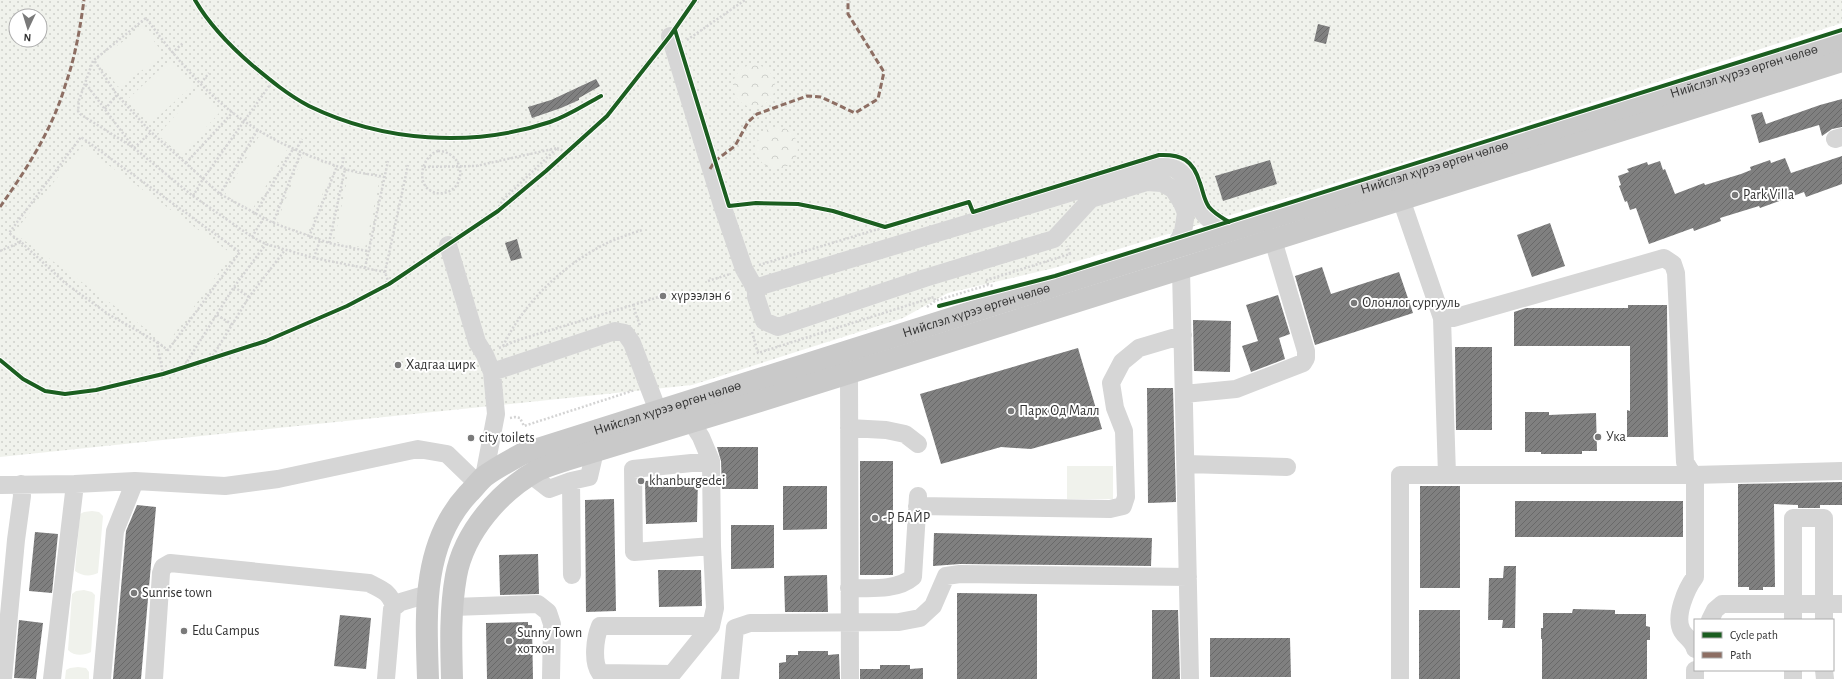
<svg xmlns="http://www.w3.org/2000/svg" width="1842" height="679" font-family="'Alegreya Sans',sans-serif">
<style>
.grass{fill:url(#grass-dots);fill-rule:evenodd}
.forest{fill:url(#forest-crowns)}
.garden{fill:#f0f2ec}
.building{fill:url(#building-hatch)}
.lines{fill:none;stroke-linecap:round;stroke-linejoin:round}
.path{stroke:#d4d4d4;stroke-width:2.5;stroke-dasharray:2 2;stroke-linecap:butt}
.minor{stroke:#d6d6d6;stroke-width:18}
.major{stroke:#c9c9c9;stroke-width:22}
.quiet{stroke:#8d6e63;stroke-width:3;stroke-dasharray:6 3;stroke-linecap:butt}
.cycleway-casing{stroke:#fff;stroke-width:6}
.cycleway{stroke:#1b5e20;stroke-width:4}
.poi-dot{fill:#7a7a7a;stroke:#fff;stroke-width:1.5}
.labels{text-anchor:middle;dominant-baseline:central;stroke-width:4;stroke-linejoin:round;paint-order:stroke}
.street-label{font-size:14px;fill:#323232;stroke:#fff}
.poi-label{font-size:14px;fill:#323232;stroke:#fff;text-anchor:start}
</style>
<defs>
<pattern id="grass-dots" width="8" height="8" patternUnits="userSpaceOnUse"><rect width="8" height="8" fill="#f0f2ec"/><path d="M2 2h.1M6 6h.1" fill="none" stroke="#ced0cb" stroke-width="1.8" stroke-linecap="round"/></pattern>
<pattern id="forest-crowns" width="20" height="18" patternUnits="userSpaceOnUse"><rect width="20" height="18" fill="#f0f2ec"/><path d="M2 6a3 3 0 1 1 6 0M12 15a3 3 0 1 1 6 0" fill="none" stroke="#ced0cb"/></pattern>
<pattern id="building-hatch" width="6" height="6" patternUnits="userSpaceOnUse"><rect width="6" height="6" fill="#808080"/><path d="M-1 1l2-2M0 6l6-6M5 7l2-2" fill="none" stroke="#696969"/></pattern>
</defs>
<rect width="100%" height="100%" fill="#fff"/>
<!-- grass -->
<path class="grass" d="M0,0H1842V23L1441,151L1122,248L1054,268L948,293L903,318L692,385L0,457ZM16,16H40V40H16Z"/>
<!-- forest -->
<path class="forest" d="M733 86a21 21 0 1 1 42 0a21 21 0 1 1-42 0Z
M756 148a21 21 0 1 1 42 0a21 21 0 1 1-42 0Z"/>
<!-- garden -->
<path class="garden" d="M144,27L164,55L118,87L98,59Z
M169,61L192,86L151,123L128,99Z
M197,91L220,112L181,155L158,135Z
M261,133L288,148L252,210L225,195Z
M82,146L232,254L167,344L14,233Z
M303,155L333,167L307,234L277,222Z
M349,172L380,178L365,248L334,241Z
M1067,466H1113V499H1067Z
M92,511L99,512L103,516L98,573C90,577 82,576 75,571L80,514L84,512Z
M84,590L92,592L95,595L91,652C83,656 74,656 68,650L72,594L76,591Z
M78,667L86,668L89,672V679H65L66,670L70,668Z"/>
<!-- building -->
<path class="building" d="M1318,24L1330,27L1326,44L1314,41Z
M596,79L600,86L579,98V100L561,108L532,118L528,107L551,100Z
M1842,99V127L1832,129L1822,136L1819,125L1759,143L1751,115L1762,112L1766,124L1820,105Z
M1842,156V184L1806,197L1804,192L1760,208L1759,206L1720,218L1721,221L1694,231L1693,228L1649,244L1636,208L1630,210L1627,201L1625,202L1619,186L1621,185L1618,176L1629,172L1627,169L1647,162L1648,165L1660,161L1663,170L1665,169L1675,194L1704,183L1705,185L1741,174L1751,170L1750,167L1770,160L1771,163L1785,158L1791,173Z
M1270,160L1277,184L1223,201L1215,176Z
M1550,223L1565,266L1532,277L1517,235Z
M517,239L522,258L511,261L505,243Z
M1322,267L1331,294L1399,272L1413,313L1315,345L1295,276Z
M1278,295L1290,334L1279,338L1285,359L1251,372L1242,346L1258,341L1246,305Z
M1628,305H1667L1668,437H1627V410L1630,411V346H1514V312L1526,308H1628Z
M1193,320L1231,321L1230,372L1194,371Z
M1455,347H1492V430H1456Z
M1078,348L1102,429L1031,449L1001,447L941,464L920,394Z
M1147,388H1173L1176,502L1148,503Z
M1525,412H1549V415L1596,413L1597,451H1582V454H1541V452H1525Z
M717,447H758V489H722L721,461Z
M860,461H893V575H860Z
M698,478L697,522L646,524L645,481Z
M1842,482V505H1820V508H1798V505L1774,504L1775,587H1763V590H1749V587H1738V484Z
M783,486H827V529L783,530Z
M1420,486H1460V588H1420Z
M614,499L616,611L586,612L585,500Z
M1515,501H1683V537H1515Z
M137,505L156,507L141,679H113L126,531Z
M731,525H774V568L731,569Z
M35,532L58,534L52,593L29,591Z
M934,533L1152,538L1151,566L960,564L933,566Z
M538,554L539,594L500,595L499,555Z
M1504,566H1516L1515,628H1502L1503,620H1488L1489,578H1503Z
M658,570H701L702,606L659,607Z
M827,575L828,612H785L784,576Z
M957,593L1037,594V679H957Z
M1573,609L1615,610V614H1646V626L1650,627V640H1647V679H1542V639H1541V628H1543V613H1572Z
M1152,610H1178L1180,679H1152Z
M1419,610H1460V679H1419Z
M340,615L371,618L366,669L334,666Z
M19,620L43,623L36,679L14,678Z
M528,622V625H532L533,679H487L486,623Z
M1210,638H1290L1291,677H1210Z
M798,651H828V655L839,654L840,679H779V663L786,662V655H798Z
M880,665H910V669L923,668V679H860V669H880Z"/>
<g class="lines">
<!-- path -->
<path class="path" d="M687,40L745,0
M172,53L183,43
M93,61L79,100L78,111L80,114L134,148L151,132
M201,83L209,73
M86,84L134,148L193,196L252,237L266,244L314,258L385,272L389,284
M105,109L117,95
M557,148L566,152
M296,150L302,139
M438,151C453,151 464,165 459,180C455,194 435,198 426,187C417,175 425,155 438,151Z
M186,163L233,112
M342,167L344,155
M424,167L476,166L557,148L506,197L500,204L498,211
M220,194L258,129
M193,196L203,179L272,82
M255,214L293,149
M273,223L301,152
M252,237L263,219
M309,237L337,166
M21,242L9,233L81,137L240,252L168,350L157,342
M329,243L345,169
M0,251L21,242L65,283L108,314L157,342L163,374
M367,251L329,243L273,223L220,194L151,132L117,95L94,60L146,18C174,56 205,94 244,121C274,142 310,157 345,169C357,173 371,174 384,177
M314,258L320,240
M759,265L885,227
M365,268L388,161
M385,272L408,165
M708,281L730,274
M988,285L987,280L1070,254L1067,246
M234,287L249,297
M633,305L662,296
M927,307L935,301L988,285L994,286
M217,315L233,325
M752,332L758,353L934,297L935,301
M503,346C525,301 563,265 607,243C618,238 630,234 642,230
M499,348L518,340L633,305L640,326
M211,359L249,297L285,250
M183,368L234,287L266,244
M510,418L515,417L520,418L524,426L635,390"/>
<!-- minor -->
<path class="minor" d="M670,36L723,208L744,269L756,290
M1835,139L1842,137
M1401,199L1442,318H1453L1664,258L1673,264L1676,273L1685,462L1693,475
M448,245L477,342L485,355L492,372L496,414L484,477
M1174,248L1183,232L1186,213L1182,203L1173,189L1162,183L1147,182L1091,199L1054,239L925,278L778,327L764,321L756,297V290L761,286L1159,166C1164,167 1171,167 1175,169C1195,178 1190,210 1216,224C1222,228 1231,228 1238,229
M1181,269L1190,679
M1442,318L1447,475
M492,372L615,331L625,333L632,343L658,411
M849,373L850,679
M1184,394L1236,389L1303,363L1306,358V351L1273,240
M692,423L701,437L711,461L712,546L634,552L633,469L711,461
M849,428L886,430L905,434L918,444
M1186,464L1287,467
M531,475L549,489L571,481L589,477L595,451
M571,481L572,575
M0,485L75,484
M917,506L1110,509L1123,506L1126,497L1124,431L1115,408L1111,383L1122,362L1139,348L1183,335
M849,588C870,588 897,591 913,577L918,496
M453,607L538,604L548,612L552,624L551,679
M1710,620L1715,610L1722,604H1842
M1793,620V518H1824V620
M1695,649C1693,640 1686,638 1682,631C1674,617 1686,589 1695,577V475
M1695,670V679
M1793,670V679
M1824,670L1825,679
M672,674L600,673C592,662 595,638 600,626H711
M3,679L16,540L22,496L21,484
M52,679L75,484L135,481L225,486L278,479L418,449L447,454L478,484
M102,679L115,531L135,481
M154,679L161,573L163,567L170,563L369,583C382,590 389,591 394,606
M386,679L392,609L401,602L428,594
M668,679L711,626L715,608L712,546
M730,679L735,628L750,623L899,622L920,618L933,606L946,576L960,574L1188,577
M1400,679V475H1693L1842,471"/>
<!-- major -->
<g class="major">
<path id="s1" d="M428,679C426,614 421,545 468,494C474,488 479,481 485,476C496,468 509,461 522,454L1174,248L1842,41"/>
<path d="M452,679C451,644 450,610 456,576C464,532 500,491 538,470C547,466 557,463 566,460L760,401L1842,61"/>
</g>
<!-- quiet -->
<path class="quiet" d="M710,169L715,161L735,146L748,122L757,114L807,96L821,97L855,113L878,99L884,72L848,14V0
M0,207C26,170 52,130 65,86C75,58 80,29 84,0"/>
<!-- cycleway casing -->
<g class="cycleway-casing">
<path id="cycleway" d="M195,0C210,26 230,46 252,65C270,80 288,95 309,106C383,142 472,148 550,122C568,116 584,105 601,96
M675,30L729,206L756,203L798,204L833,211L885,227L969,202L973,212L1159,155C1182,154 1193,160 1200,183C1203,191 1204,200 1209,207C1215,214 1221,217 1229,222
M939,306L1055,276L1842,30
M0,360L23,379L45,391L65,394L96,390L163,374L266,341L347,306L389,284L498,211L546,171L607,116L670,36L695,0"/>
</g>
<!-- cycleway -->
<use href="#cycleway" class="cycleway"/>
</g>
<!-- markers -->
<g class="poi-dot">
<circle cx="1735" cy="195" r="4"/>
<circle cx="663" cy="296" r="4"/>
<circle cx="1354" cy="303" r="4"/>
<circle cx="398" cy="365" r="4"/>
<circle cx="1011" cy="411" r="4"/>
<circle cx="1598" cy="437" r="4"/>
<circle cx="471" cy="438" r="4"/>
<circle cx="641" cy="481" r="4"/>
<circle cx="875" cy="518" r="4"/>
<circle cx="134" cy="593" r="4"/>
<circle cx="184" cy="631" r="4"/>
<circle cx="509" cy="641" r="4"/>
</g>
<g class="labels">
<!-- street labels -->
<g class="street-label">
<text stroke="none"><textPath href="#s1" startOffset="1543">Нийслэл хүрээ өргөн чөлөө</textPath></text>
<text stroke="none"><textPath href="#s1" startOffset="1219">Нийслэл хүрээ өргөн чөлөө</textPath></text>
<text stroke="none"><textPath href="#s1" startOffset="739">Нийслэл хүрээ өргөн чөлөө</textPath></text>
<text stroke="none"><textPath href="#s1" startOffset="415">Нийслэл хүрээ өргөн чөлөө</textPath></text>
</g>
<!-- poi labels -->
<g class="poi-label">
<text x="1743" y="195">Park Villa</text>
<text x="671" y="296">хүрээлэн 6</text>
<text x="1362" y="303">Олонлог сургууль</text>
<text x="406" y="365">Хадгаа цирк</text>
<text x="1019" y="411">Парк Од Малл</text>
<text x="1606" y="437">Ука</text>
<text x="479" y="438">city toilets</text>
<text x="649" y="481">khanburgedei</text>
<text x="883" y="518">-Р БАЙР</text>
<text x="142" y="593">Sunrise town</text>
<text x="192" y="631">Edu Campus</text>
<text x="517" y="633">Sunny Town<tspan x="517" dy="16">хотхон</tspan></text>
</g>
</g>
<!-- legend -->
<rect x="1694" y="619" width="140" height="52" fill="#ffffff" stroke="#adadad"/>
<rect x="1702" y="632" width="20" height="6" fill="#1b5e20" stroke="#adadad"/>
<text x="1730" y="639" font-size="12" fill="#323232">Cycle path</text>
<rect x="1702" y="652" width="20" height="6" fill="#8d6e63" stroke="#adadad"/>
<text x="1730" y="659" font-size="12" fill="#323232">Path</text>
<!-- north arrow -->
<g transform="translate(28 28) rotate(184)"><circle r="19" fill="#ffffff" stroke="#adadad"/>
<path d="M0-3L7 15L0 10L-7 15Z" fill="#7a7a7a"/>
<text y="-6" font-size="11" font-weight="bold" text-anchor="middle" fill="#323232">N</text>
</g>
</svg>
